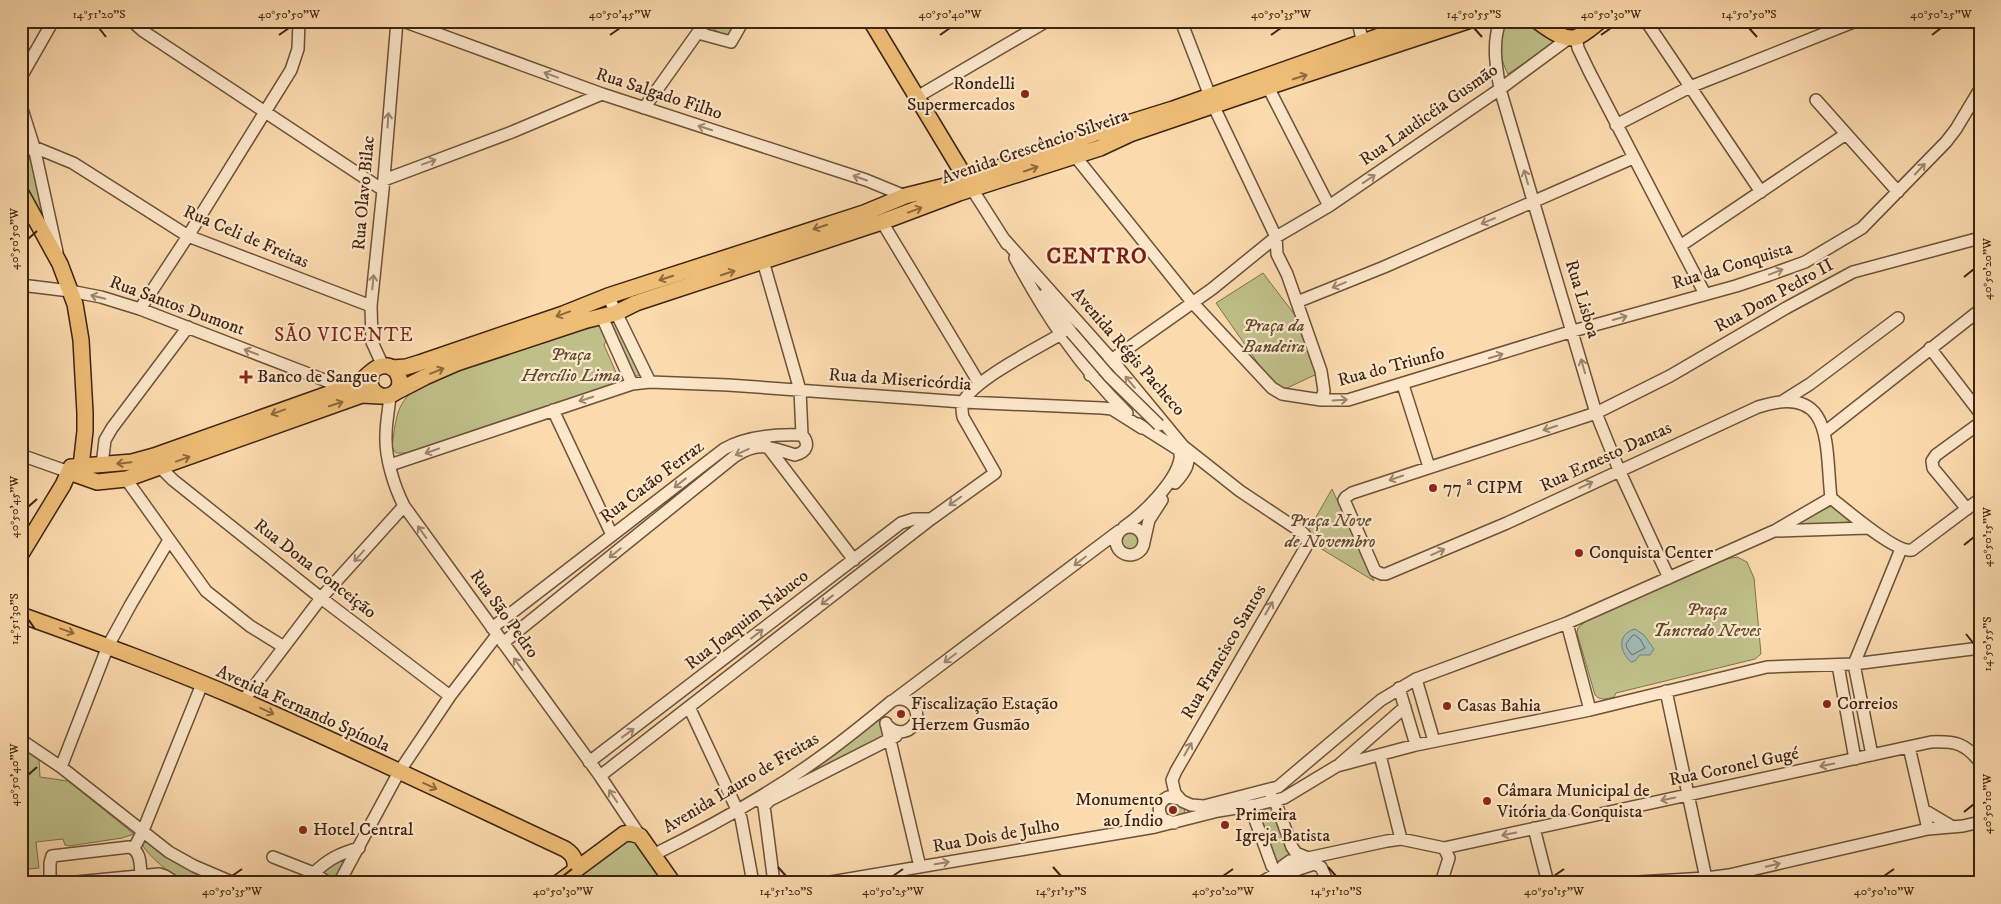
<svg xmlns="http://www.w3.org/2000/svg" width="2001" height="904" font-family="'IM FELL DW Pica',serif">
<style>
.green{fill:#bfbf89;stroke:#7e714e}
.water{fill:#a0b9b2;stroke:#797d72}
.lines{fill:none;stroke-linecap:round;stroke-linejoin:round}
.shore{stroke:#6f6e62;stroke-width:1}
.minor-casing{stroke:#6d5139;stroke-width:14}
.major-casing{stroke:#3e2312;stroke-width:18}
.minor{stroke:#fce7ca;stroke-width:11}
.major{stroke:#eebd76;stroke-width:15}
.minor-bridge-casing{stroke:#6d5139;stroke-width:14;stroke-linecap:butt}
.minor-bridge{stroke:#fce7ca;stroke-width:11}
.oneway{stroke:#9d856e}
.oneway2{stroke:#8d683f}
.ticks{fill:none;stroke:#3e2312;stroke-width:2}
.poi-dot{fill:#8f2418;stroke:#fce7ca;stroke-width:2}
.labels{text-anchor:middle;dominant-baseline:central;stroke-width:4.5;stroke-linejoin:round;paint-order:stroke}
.poi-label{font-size:18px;fill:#3e2312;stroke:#fce7ca;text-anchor:start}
.street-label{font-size:18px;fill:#3e2312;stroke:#fce7ca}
.park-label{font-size:18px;font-style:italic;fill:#5e4a30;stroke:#fce7ca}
.neighbourhood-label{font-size:19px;letter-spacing:1px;fill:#7a1f14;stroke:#fce7ca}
.district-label{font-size:22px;font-weight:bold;letter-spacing:1px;fill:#7a1f14;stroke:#fce7ca}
.neatline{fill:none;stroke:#3e2312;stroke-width:2}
.ticks-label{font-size:12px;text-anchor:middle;fill:#3e2312}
</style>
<rect width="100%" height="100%" fill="#fbdaad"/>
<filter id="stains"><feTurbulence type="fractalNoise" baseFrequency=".004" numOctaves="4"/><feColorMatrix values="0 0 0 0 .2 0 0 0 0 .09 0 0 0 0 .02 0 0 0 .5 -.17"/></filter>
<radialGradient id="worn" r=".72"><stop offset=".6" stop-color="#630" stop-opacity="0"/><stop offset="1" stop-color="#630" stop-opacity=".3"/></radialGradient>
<!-- green -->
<path class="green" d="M712,21H738L732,35L727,36L711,28Z
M1506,21H1532L1561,38L1508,74C1499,58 1498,38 1506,21Z
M29,158L32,159L44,215L39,211L21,179V160Z
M1263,273L1301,323L1319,373L1285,389L1269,379L1216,303Z
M614,319L641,375L638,376H634L610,321Z
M598,323L608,336L604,345L618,377L613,387L506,419L406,453H396L392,447C397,412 396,401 427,380Z
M1332,489L1374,581L1315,545L1308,531Z
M1835,504L1855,521L1800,526L1799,523Z
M1132,526C1165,542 1119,575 1115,539Z
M1737,557L1747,562L1754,578L1761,654L1755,659L1616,693L1614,697C1606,699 1601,701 1595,695L1577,633L1578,628L1587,620L1727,559Z
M878,719L887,740L819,771V764Z
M21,747L39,760L40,777L68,781L134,834L122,838L69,846L65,845L63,839L36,842L39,868L21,870Z
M1165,799L1185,807L1184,814L1174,823L1159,808Z
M1274,804L1295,853L1278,871L1252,808Z
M630,833L673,883H558Z
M146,842L183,867L221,882C210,883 195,885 185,882C176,879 143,852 142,843Z
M348,857L336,879H329L324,875L327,865Z"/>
<!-- water -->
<path class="water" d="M1635,629L1644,635L1654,649L1650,655H1640L1635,661L1631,662C1619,651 1617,634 1635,629Z"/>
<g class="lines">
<!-- shore -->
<path class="shore" d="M1635,635L1640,639L1645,648L1632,655L1627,648L1626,644L1632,636Z"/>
<!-- minor casing -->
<g class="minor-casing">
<path id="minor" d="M132,21L143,31L383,190
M403,21L602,94L866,180L905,196
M1181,21L1210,96
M1358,21L1364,49
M1500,21C1492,44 1496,66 1500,89L1596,413L1619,470L1669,578
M1646,21L1761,192
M698,33L731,42L743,21
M1576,37L1578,48L1589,71L1705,294
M21,77L53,21
M1268,87L1329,206
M917,97L1047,21
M1816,100L1898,192
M21,106L34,147L57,252
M1214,107L1276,237L1277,254L1287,274L1321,371L1324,391L1321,400
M644,108L706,21
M1616,125L1690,87L1856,21
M21,151L34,147L73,163L188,236L371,306
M1075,156L1192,302L1272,388L1282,394L1321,400H1348L1573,331L1736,286L1769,275L1805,262L1862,228L1946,142L1956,129L1980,89
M384,180L512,132L602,94
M972,189L1007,244
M882,222L979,383
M1003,238L1112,360L1183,446L1240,491L1303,533L1307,538V545L1176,771L1172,780L1175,793L1182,801L1191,805L1204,806L1278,787L1381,700L1416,679L1567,623L1774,531L1868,528
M1980,238L1853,272L1786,308L1670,376L1596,413L1352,493L1346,497L1344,500L1375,571L1382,574H1386L1507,523L1758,407C1835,382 1825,447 1831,498C1845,509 1897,554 1912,550L1980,499
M1680,246L1846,134
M1015,258C1046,316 1080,367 1127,413
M763,261L800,390L802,435
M21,285L70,291L101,297L140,309L345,388
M1044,295L1071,332
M608,296L650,382
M1297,302L1384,267L1633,158
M140,309L188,236L291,70L298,49L299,21
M602,317L632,384
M1930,348L1980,413
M383,366L372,342L371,306L383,190L397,21
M1090,375L1212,289L1276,237L1329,206L1500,89L1569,38
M1403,385L1429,467
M390,395C389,409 386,422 386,435C385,458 394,486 404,506L600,776L640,836
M1783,401L1810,384L1898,318
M553,410L612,535
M1138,424L1179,450
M1825,432L1980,310
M767,446L854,560
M21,455L69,472
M102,465L105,440L112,428L188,327
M390,465L632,384L650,382L728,385L963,402L1102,408L1112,409L1142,428
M160,467L173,480L321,598L450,696
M126,479L206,591L250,626L284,647
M1175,483C1185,472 1193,462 1184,447
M1967,509L1933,468L1932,461L1936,455L1980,423
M1116 541a14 14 0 1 1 28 0a14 14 0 1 1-28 0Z
M1124,527C1142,515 1176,482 1180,459C1181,454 1179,449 1177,444
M1776,530L1831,498
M1144,542L1149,520L1162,500
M1567,623L1590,710
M492,628L724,449C747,436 776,434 802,435
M503,643L735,456C760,440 771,448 795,455C807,452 810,444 802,435
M1854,664L1901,549
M1854,664L1872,755
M1838,665L1855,759
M1416,679L1434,741
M1399,688L1416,745
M1666,691L1707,883
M894,700L1119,531
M243,701L321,598L404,506
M689,707L741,818L753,883
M886,723L920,867
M21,740L61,767L169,852L194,866L234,883
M1909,747L1928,829
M1380,755L1401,839
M589,762L901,523L914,519H931
M1340,764L1405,707
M61,767L108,646L131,604L169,540
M600,776L931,519L995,473L963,417C962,412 961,407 963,402C975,379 1036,349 1061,334
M1271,796L1275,801L1292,847L1296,853L1308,858L1387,841L1401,839L1444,848L1931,742C1955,741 1965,743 1980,762
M761,801L764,806L774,883
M764,806L770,800L896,736
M1244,807L1252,811L1272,866L1278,873H1287L1314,864L1321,867L1328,883
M1924,810L1951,826
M1174,823L1163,819C1157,811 1158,802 1168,797L1180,799
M1534,828L1548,883
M134,848L142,833L202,684
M653,855C712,826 770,794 822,756C846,739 869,720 892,701C905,695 917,704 917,718C912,733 897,737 886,724
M273,857L314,873
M50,883V863L52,856L129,847C141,850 140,864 141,874
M66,883L159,874L165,876L176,883
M328,883L314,873C328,859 341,853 359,848
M339,883L399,772L450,696L497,635
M825,883L1155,827L1218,811L1255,805L1284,798L1337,766L1416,745L1590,710L1767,667L1854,664L1980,648
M1260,883L1278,873L1283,866L1290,861L1308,858
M1441,883L1449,858L1444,848
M1621,883L1706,878L1729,875L1928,829L1963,826L1980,822"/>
</g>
<!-- major casing -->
<g class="major-casing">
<path id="major" d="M871,21L971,187
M1537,21C1547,28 1564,42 1577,37C1585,34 1593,26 1600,21
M21,193L60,264L75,304L81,340L85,413V431L80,475
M392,368L406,367L419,363L563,314L608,296L864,213L905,196L953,184L1096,133L1173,109L1422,21
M394,393L425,377L457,363L587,320L616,313L636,303L882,222L959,193L1100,148L1130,134L1268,87L1468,21
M69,472L97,482L126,479L362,395L380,396
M21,554L63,485L71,467L132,462L154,456L345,388C350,386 355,384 360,381C367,377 374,367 382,366C399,363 407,388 391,395C381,399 373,393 370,384L371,373
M21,615C96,642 171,669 244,701C352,748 458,799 565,849C574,855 576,860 575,871
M558,883L624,834L630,833L640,836L673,883"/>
</g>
<!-- minor -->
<use href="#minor" class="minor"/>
<!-- major -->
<use href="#major" class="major"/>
<!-- minor-bridge casing -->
<g class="minor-bridge-casing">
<path id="minor-bridge" d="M1071,332L1109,376L1159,425"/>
</g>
<!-- minor-bridge -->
<use href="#minor-bridge" class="minor-bridge"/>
</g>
<!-- one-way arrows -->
<defs><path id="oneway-shaft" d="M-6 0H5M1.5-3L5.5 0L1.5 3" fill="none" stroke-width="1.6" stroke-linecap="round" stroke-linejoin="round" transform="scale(1.25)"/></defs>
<g class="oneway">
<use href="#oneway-shaft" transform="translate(551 75) rotate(-160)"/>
<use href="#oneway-shaft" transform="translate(388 120) rotate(-86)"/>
<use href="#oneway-shaft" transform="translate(705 128) rotate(-162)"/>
<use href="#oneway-shaft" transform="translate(429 162) rotate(-20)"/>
<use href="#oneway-shaft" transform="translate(1920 169) rotate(-47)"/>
<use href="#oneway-shaft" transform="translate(1526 177) rotate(-106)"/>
<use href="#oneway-shaft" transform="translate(860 178) rotate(-161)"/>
<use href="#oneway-shaft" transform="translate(1369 179) rotate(-34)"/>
<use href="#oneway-shaft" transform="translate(1488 221) rotate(157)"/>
<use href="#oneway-shaft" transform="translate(1776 272) rotate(-21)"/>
<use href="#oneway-shaft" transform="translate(373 282) rotate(-84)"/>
<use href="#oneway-shaft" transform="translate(1339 285) rotate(158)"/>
<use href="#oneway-shaft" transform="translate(98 297) rotate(-167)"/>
<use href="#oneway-shaft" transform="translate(1620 318) rotate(-16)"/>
<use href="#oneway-shaft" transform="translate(251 352) rotate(-159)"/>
<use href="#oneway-shaft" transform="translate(1496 356) rotate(-17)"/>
<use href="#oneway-shaft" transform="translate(1583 366) rotate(-106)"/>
<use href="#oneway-shaft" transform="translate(1130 382) rotate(-130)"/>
<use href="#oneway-shaft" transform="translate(586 399) rotate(162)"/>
<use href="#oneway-shaft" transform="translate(1340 400) rotate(-3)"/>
<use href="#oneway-shaft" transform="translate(1550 428) rotate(162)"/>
<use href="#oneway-shaft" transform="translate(432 451) rotate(161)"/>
<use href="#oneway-shaft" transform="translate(742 452) rotate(155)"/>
<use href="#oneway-shaft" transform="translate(1396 478) rotate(161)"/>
<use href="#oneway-shaft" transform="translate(680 483) rotate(142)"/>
<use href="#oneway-shaft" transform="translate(1586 485) rotate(-25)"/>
<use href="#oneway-shaft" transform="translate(955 501) rotate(145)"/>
<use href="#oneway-shaft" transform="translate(422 532) rotate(-126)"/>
<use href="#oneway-shaft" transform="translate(1438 552) rotate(-24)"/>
<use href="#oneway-shaft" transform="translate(615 553) rotate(141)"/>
<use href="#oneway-shaft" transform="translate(359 556) rotate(132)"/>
<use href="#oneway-shaft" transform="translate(1080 561) rotate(143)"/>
<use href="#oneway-shaft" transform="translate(827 600) rotate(142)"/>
<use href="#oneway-shaft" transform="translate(1269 608) rotate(-60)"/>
<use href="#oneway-shaft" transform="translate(757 634) rotate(-38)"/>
<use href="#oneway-shaft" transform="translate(950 658) rotate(143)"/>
<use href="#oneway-shaft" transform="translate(518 664) rotate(-126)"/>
<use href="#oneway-shaft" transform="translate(628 733) rotate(-36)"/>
<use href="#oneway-shaft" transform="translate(1188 749) rotate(-60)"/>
<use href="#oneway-shaft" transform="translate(1827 765) rotate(168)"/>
<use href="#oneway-shaft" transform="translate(613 796) rotate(-124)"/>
<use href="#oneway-shaft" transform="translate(1668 799) rotate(168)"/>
<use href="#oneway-shaft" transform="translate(1509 834) rotate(168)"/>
<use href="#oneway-shaft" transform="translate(942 863) rotate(-10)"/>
<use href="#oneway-shaft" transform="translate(1773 865) rotate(-13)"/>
</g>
<g class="oneway2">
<use href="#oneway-shaft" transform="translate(1300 77) rotate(-18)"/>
<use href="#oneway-shaft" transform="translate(1031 169) rotate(-19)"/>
<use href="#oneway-shaft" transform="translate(915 210) rotate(-20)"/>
<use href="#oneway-shaft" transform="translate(820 227) rotate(162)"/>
<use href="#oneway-shaft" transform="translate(728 273) rotate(-18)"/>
<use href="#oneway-shaft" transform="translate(666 278) rotate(162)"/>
<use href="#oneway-shaft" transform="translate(563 314) rotate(160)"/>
<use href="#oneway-shaft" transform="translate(437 371) rotate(-22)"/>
<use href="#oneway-shaft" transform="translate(336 404) rotate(-18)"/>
<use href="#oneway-shaft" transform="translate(278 412) rotate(160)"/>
<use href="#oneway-shaft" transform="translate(183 459) rotate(-20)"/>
<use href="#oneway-shaft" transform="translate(124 463) rotate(174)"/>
<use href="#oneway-shaft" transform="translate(67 631) rotate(20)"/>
<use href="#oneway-shaft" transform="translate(267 711) rotate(25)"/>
<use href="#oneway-shaft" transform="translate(430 786) rotate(25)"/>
</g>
<!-- ticks -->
<path class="ticks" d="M99,28L106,37M1474,28L1482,37M1749,28L1757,37M279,35L289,28M610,35L620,28M940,35L950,28M1271,35L1281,28M1601,35L1611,28M1932,35L1941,28M28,239L37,231M1964,277L1974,269M28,507L37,499M1964,545L1974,537M28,619L35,629M1966,634L1974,644M28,775L37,767M1964,812L1974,804M778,867L786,876M1053,867L1061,876M1328,867L1336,876M232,876L242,869M563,876L572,869M893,876L903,869M1223,876L1233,869M1554,876L1564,869M1884,876L1894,869"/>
<!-- markers -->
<g class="poi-dot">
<circle cx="1025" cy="94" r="5"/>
<path d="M243.5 369.5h5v5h5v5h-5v5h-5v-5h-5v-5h5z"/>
<circle cx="1433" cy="488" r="5"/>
<circle cx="1579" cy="553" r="5"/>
<circle cx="1827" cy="704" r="5"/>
<circle cx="1447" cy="706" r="5"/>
<circle cx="901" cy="714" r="5"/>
<circle cx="1487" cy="801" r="5"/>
<circle cx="1173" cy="810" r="5"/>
<circle cx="1225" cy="825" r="5"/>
<circle cx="303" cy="830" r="5"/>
</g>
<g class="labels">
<!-- poi labels -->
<g class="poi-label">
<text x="1015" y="84" text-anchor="end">Rondelli<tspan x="1015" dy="21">Supermercados</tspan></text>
<text x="257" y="377">Banco de Sangue</text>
<text x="1443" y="488">77 ª CIPM</text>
<text x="1589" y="553">Conquista Center</text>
<text x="911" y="704">Fiscalização Estação<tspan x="911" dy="21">Herzem Gusmão</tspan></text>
<text x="1837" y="704">Correios</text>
<text x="1457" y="706">Casas Bahia</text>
<text x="1497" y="791">Câmara Municipal de<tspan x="1497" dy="21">Vitória da Conquista</tspan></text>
<text x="1163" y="800" text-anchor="end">Monumento<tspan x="1163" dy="21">ao Índio</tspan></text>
<text x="1235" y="815">Primeira<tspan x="1235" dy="21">Igreja Batista</tspan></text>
<text x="313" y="830">Hotel Central</text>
</g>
<!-- street labels -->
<g class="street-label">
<text transform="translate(659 94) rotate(18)">Rua Salgado Filho</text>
<text transform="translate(1429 115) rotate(-35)">Rua Laudicéia Gusmão</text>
<text transform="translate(1035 147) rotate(-19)">Avenida Crescêncio Silveira</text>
<text transform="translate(364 193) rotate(-85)">Rua Olavo Bilac</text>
<text transform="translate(246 237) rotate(23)">Rua Celi de Freitas</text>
<text transform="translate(1732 266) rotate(-17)">Rua da Conquista</text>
<text transform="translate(1774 296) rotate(-29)">Rua Dom Pedro II</text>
<text transform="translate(1582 299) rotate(73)">Rua Lisboa</text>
<text transform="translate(177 306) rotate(20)">Rua Santos Dumont</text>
<text transform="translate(1128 352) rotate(49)">Avenida Régis Pacheco</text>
<text transform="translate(1391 367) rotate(-15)">Rua do Triunfo</text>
<text transform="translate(900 380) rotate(4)">Rua da Misericórdia</text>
<text transform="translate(1606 457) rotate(-25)">Rua Ernesto Dantas</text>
<text transform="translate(652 482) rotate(-37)">Rua Catão Ferraz</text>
<text transform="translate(315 569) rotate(38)">Rua Dona Conceição</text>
<text transform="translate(504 614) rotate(54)">Rua São Pedro</text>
<text transform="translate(747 620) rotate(-38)">Rua Joaquim Nabuco</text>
<text transform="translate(1224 652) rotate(-60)">Rua Francisco Santos</text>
<text transform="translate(303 709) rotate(24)">Avenida Fernando Spínola</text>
<text transform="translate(1734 767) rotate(-12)">Rua Coronel Gugé</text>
<text transform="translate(741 783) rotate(-31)">Avenida Lauro de Freitas</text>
<text transform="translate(996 836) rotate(-10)">Rua Dois de Julho</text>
</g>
<!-- park labels -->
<g class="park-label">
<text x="1274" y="326">Praça da<tspan x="1274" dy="21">Bandeira</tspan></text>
<text x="571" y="355">Praça<tspan x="571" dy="21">Hercílio Lima</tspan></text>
<text x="1330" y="521">Praça Nove<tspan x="1330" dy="21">de Novembro</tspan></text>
<text x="1707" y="610">Praça<tspan x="1707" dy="21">Tancredo Neves</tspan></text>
</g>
<!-- neighbourhood labels -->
<g class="neighbourhood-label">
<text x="344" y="335">SÃO VICENTE</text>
</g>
<!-- district labels -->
<g class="district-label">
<text x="1097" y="256">CENTRO</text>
</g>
</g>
<!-- margin -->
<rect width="2001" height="904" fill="none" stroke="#fbdaad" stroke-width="55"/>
<rect x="28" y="28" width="1946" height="848" class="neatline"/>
<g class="ticks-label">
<text x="99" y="18">14°51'20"S</text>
<text x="289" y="18">40°50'50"W</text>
<text x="620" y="18">40°50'45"W</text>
<text x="950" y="18">40°50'40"W</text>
<text x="1281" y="18">40°50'35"W</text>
<text x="1474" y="18">14°50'55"S</text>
<text x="1611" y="18">40°50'30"W</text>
<text x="1749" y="18">14°50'50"S</text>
<text x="1941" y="18">40°50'25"W</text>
<text transform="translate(14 239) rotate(-90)" y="4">40°50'50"W</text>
<text transform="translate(1987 269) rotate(-90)" y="4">40°50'20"W</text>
<text transform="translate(14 507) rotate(-90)" y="4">40°50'45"W</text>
<text transform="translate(1987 537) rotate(-90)" y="4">40°50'15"W</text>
<text transform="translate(14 619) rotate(-90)" y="4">14°51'30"S</text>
<text transform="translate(1987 644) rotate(-90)" y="4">14°50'55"S</text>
<text transform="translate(14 775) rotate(-90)" y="4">40°50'40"W</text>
<text transform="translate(1987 804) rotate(-90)" y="4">40°50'10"W</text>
<text x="232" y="895">40°50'35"W</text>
<text x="563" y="895">40°50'30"W</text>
<text x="786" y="895">14°51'20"S</text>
<text x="893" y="895">40°50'25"W</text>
<text x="1061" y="895">14°51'15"S</text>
<text x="1223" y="895">40°50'20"W</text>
<text x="1336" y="895">14°51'10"S</text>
<text x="1554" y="895">40°50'15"W</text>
<text x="1884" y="895">40°50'10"W</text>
</g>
<rect width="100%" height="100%" filter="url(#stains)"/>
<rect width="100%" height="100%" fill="url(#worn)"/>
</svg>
